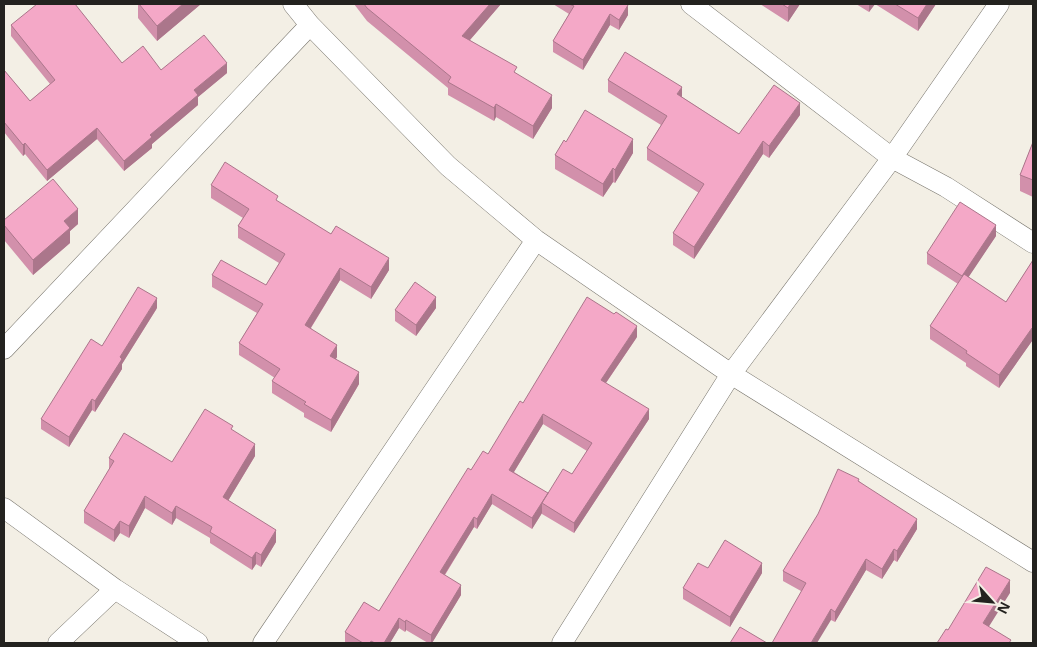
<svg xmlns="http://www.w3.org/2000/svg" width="1037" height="647" font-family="'Noto Sans',sans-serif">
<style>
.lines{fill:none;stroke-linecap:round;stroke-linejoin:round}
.minor-casing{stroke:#78756d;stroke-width:21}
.minor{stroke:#fff;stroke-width:20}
.wall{fill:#d290ab;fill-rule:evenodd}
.shaded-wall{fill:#ab768b}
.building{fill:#f4a8c7;stroke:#ab768b}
</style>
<rect width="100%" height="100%" fill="#f3efe5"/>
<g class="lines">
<!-- minor casing -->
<g class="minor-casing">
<path id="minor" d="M293,4L310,25L448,166L536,240L731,374L1033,562
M691,4L892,158L946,187L1033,243
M4,349L310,25
M4,508L115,589L198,643
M58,643L115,589
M263,643L536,240
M562,643L731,374L892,158L999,4"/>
</g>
<!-- minor -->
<use href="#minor" class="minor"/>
</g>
<!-- wall -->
<path class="wall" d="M138,4H201L157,41L138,18Z
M354,4H501L470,40L517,74L552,108L533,139L496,117L494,121L448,95V88L367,21Z
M553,4H627L628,15L619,30L610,25L583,70L553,52V41L569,14Z
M760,4H800L788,22Z
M856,4H936L918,31L875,4L869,12Z
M11,25L122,63L161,70L227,73L198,97V105L152,144V148L124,171L97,139L47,181L25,154L23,156L4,132V70L30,101L50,84L11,36Z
M608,80L682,97L739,134L800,115L769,158L763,154L694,259L673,245V233L699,193L647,160V148L661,125L608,92Z
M566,142L633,153L615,183L613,182L603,197L555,169V155Z
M1033,142V197L1020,191V175Z
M211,185L278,202L389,270L371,299L340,280L311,328L337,357L336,359L359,384L331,432L304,417V413L272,393V381L275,378L239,355V343L257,313L212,287V275L266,285L279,263L238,238V226L243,218L211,198Z
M4,220L78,224L70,231V243L33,275L4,240Z
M996,236L968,277L1006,302L1033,260V342L1032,341L999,388L966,366V363L930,339V326L958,284L927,264V253Z
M157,308L122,364V369L95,412L92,410L69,447L41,429V419L102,346Z
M436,308L416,336L395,321V310Z
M637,337L606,383L649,419L574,533L542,514V513L532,529L492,504L477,529L474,527L445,575L461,595L432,643H428L406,630L405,632L399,628L390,643H345V632L379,611L471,470L488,454L523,403ZM543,424L587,451L572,474L548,494L514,472Z
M233,431L255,456L228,501L276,542L261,567L256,564L252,570L210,543V538L176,518L172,525L145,508L129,538L120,533L114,542L84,523V511L109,470V458L172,462Z
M859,481L917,529L897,562L894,560L882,579L866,570L835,622L831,620L801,591L783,581V571Z
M708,568L762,573L730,627L683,599V588Z"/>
<!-- shaded-wall -->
<path class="shaded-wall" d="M183,4H201L157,41V26Z
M490,4H501L462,49V36Z
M790,4H800L788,22V8Z
M869,4H875L869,12Z
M927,4H936L918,31V18Z
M628,5V15L619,30V20Z
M610,14V25L583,70V60Z
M227,63V73L198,97V105L152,144V148L124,171V161L194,90Z
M682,87V99L677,94Z
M552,95V108L533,139V126Z
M800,103V115L769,158V146Z
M496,104V117L494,121V108Z
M97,128V139L47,181V170Z
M633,139V153L615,183V170Z
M763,141V154L694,259V247Z
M25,143V154L23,156V145Z
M613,168V182L603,197V184Z
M78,209V224L70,231V243L33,275V260L64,221Z
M996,225V236L962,287V276Z
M389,258V270L371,299V287Z
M340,268V280L305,337V325Z
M436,297V308L416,336V325Z
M157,298V308L122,364V369L95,412V401L120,357Z
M637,326V337L601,390V380Z
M1032,328V341L999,388V375Z
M337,345V357L330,368V356Z
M359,372V384L331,432V420Z
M92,399V410L69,447V437Z
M649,409V419L574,533V523Z
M543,414V424L509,480V470Z
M255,444V456L223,509V497Z
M548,493L542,503V513L532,529V518Z
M492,494V504L477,529V519Z
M145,496V508L129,538V526Z
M176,506V518L172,525V513Z
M474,517V527L440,582V572Z
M917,519V529L897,562V551Z
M120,521V533L114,542V530Z
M276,530V542L261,567V555Z
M894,549V560L882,579V569Z
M256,552V564L252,570V558Z
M866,559V570L835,622V612Z
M762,563V573L730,627V617Z
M1010,580V593L983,636V623Z
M461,585V595L432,643H431V635Z
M831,609V620L817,643H811Z
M399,618V628L390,643H384Z
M406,620V630L405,632V622Z"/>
<!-- building -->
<path class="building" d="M37,4H75L122,63L143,46L161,70L204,35L227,63L194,90L198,95L150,135L152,137L124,161L97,128L47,170L25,143L23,145L4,122V70L30,101L55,80L11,25Z
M139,4H183L157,26Z
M364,4H490L462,36L517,67L514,72L552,95L533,126L496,104L494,108L448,82L451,77L367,8Z
M569,4H627L628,5L619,20L610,14L583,60L553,41L574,6Z
M782,4H790L788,8Z
M895,4H927L918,18Z
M625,52L682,87L677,94L739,134L774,85L800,103L769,146L763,141L694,247L673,233L704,184L647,148L667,116L608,80Z
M585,110L633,139L615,170L613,168L603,184L555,155L564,140L566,142Z
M1033,142V180L1020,175Z
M225,162L278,196L276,200L331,234L336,226L389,258L371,287L340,268L305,325L337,345L330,356L359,372L331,420L304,404L306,402L272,381L280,369L239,343L263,304L212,275L221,260L266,285L285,254L238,226L249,209L211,185Z
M53,179L78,209L64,221L70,228L33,260L4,225V220Z
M960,202L996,225L962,276L927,253Z
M1033,260V329L1032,328L999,375L966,353L967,351L930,326L964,274L1006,302Z
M415,282L436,297L416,325L395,310Z
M138,287L157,298L120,357L122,359L95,401L92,399L69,437L41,419L91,339L102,346Z
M587,297L614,314L616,312L637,326L601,380L649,409L574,523L542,503L563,469L572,474L592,443L543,414L509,470L548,493L532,518L492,494L477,519L474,517L440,572L461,585L431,635L406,620L405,622L399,618L384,643H375L371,641L370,643H363L345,632L364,602L379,611L468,468L471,470L483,451L488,454L520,401L523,403Z
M205,409L233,426L231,429L255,444L223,497L276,530L261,555L256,552L252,558L210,532L212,527L176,506L172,513L145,496L129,526L120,521L114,530L84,511L114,461L109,458L124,433L172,462Z
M838,469L859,479L858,481L917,519L897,551L894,549L882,569L866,559L835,612L831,609L811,643H772L806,583L783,571L818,514Z
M725,540L762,563L730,617L683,588L698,563L708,568Z
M986,567L1010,580L983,623L1011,640L1009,643H937L946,629L948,630Z
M740,627L767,643H730Z"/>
<!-- border -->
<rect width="1037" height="647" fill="none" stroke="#23221f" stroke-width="10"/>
<!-- north arrow -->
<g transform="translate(992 602) rotate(117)" stroke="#f3efe5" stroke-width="4" paint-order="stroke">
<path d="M0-4L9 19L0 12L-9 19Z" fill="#23221f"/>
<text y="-8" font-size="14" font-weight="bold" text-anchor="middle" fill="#23221f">N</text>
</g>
</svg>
